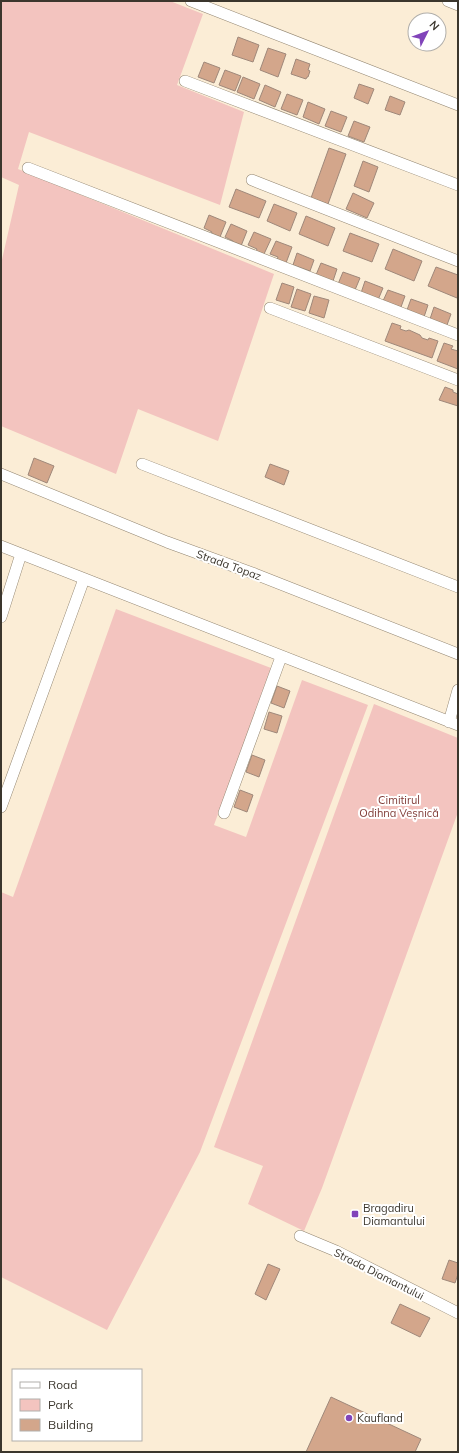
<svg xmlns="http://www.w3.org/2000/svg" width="459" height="1453" font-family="Mulish,sans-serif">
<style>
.green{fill:#f3c4bf}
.building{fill:#d3a68b;stroke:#9f887a}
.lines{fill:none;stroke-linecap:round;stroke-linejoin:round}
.minor-casing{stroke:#928570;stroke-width:12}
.minor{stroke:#fff;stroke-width:11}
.poi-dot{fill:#8144ba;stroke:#fff;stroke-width:1.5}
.labels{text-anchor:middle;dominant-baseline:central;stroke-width:4;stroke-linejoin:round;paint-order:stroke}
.street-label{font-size:11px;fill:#3b362d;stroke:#fff}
.park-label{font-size:11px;fill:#813d38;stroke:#fff}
.poi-label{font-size:11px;fill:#3b362d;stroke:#fff;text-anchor:start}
</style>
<rect width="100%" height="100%" fill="#fbedd6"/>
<!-- green -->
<path class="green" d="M1,1H170L203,14L177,85L244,112L220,205L29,132L18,169L274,274L218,441L138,409L116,474L1,426V264L19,185L1,177Z
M116,609L271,668L214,825L246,837L302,680L368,705L200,1152L107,1330L1,1277V892L13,897Z
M374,704L458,738V812L322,1188L304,1231L248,1204L263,1166L214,1147Z"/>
<!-- building -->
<path class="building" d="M238,37L259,45L253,62L232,55Z
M268,48L286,54L278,77L260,70Z
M296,59L310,64L308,70L310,71L308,77H307L306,79L291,74Z
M204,62L220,68L214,83L198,77Z
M225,70L241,76L235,91L219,85Z
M243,77L260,84L254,99L237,92Z
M359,84L374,89L368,104L354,98Z
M265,85L281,92L275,107L259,100Z
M287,94L303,100L297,115L281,109Z
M390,96L405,102L400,115L385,110Z
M308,102L325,109L319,124L303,117Z
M331,111L347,117L341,132L325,126Z
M354,121L370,127L364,142L348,136Z
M329,148L346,154L328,204L311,198Z
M363,161L378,167L369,192L354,186Z
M236,189L266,201L259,218L229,207Z
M353,193L374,203L367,218L346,209Z
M274,204L297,213L290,231L267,221Z
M209,215L226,222L220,237L211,234L212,232L204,228Z
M306,216L335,228L328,246L299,234Z
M231,224L247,231L241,246L232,243L233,241L225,237Z
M254,232L271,239L264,254L256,251L257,249L248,245Z
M350,233L379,244L372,262L343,251Z
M276,241L292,247L286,263L277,260L278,257L270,254Z
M393,249L422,261L414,281L385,269Z
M297,253L314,260L310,271L293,265Z
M321,263L337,269L333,281L316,275Z
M436,267L458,275V294L457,298L428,286Z
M343,272L360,278L355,290L338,284Z
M365,281L383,288L378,300L361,293Z
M282,283L294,287L289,304L276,300Z
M297,289L311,294L305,311L291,307Z
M388,290L405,296L401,307L383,301Z
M314,296L329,300L324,318L309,313Z
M411,299L428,305L424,317L407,310Z
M434,307L451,314L447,325L430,319Z
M392,323L401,326L400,329L406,331L409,330L420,335L422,338L428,340L429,338L438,341L432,358L385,341Z
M444,343L453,346L451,349L458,351V369L437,361Z
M445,387L453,390V392L458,394V406L439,400Z
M34,458L54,466L47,483L28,475Z
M270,464L289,471L284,485L265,477Z
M277,686L290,691L284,708L271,703Z
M269,712L282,716L277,733L264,729Z
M252,755L265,760L259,777L246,772Z
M240,790L253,795L247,812L234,807Z
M449,1260L458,1263V1274L455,1283L442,1279Z
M268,1264L280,1269L266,1300L255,1294Z
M400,1304L430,1318L420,1337L391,1323Z
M331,1397L421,1439L415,1452H306Z"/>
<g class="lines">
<!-- minor casing -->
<g class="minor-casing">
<path id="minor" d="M191,1L458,105
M448,1L458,5
M185,81L458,185
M28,168L458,335
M252,180L458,261
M270,308L458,380
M142,464L458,587
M1,474L167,542L255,574L458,654
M1,546L458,725
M1,617L21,554
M449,722L458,690
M1,807L84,579
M224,813L281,657
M300,1236L336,1251L458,1313"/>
</g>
<!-- minor -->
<use href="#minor" class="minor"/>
</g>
<!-- markers -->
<g class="poi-dot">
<rect x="351" y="1210" width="8" height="8" rx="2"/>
<circle cx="349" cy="1418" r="4"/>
</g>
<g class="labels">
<!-- street labels -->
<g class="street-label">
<text transform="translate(229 565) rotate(20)">Strada Topaz</text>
<text transform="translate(379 1274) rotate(27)">Strada Diamantului</text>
</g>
<!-- park labels -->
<g class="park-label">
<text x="399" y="800">Cimitirul<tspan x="399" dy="13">Odihna Veșnică</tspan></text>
</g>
<!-- poi labels -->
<g class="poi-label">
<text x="363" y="1208">Bragadiru<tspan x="363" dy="13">Diamantului</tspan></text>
<text x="357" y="1418">Kaufland</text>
</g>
</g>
<!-- border -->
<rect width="459" height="1453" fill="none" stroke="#3b362d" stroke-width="4"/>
<!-- legend -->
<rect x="12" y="1369" width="130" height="72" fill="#ffffff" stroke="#b1afab"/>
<rect x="20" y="1382" width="20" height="6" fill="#ffffff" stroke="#b1afab"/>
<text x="48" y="1389" font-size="12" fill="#3b362d">Road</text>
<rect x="20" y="1399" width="20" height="12" fill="#f3c4bf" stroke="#b1afab"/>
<text x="48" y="1409" font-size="12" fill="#3b362d">Park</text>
<rect x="20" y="1419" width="20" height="12" fill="#d3a68b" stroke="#b1afab"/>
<text x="48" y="1429" font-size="12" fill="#3b362d">Building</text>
<!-- north arrow -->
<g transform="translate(427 32) rotate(48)"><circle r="19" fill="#ffffff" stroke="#b1afab"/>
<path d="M0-3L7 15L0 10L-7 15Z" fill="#8144ba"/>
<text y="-6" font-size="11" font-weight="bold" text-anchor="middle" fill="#3b362d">N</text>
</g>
</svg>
